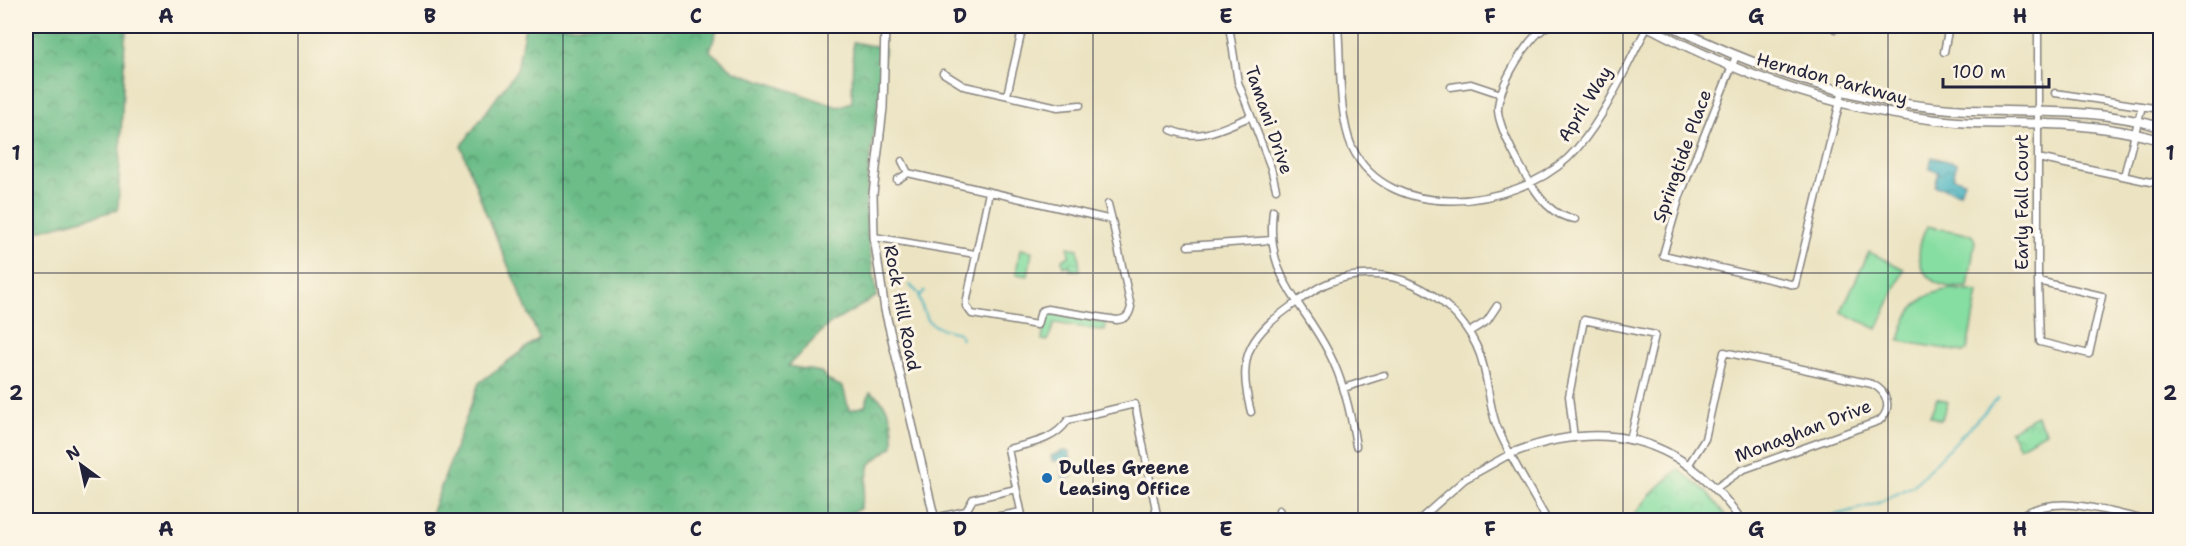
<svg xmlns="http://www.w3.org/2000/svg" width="2186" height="546" font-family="'Shantell Sans',sans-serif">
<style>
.forest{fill:url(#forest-crowns);stroke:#477062;stroke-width:1.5}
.park{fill:url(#park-crowns);stroke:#54806e;stroke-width:1.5}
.garden{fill:#86dea2;stroke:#54806e;stroke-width:1.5}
.water{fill:url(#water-waves);stroke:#346a7e;stroke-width:1.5}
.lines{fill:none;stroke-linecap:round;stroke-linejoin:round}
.stream{stroke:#45b3c1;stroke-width:2}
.minor-casing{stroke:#86827e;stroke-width:9}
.tertiary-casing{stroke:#86827e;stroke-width:10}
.secondary-casing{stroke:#86827e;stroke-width:11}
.minor{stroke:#fff;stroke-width:6}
.tertiary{stroke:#fff;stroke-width:7}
.secondary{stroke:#fff;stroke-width:8}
.grid{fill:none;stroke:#22223b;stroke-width:1.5;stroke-opacity:0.55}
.poi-dot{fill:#1f6fb2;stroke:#fcf5e5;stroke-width:2}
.labels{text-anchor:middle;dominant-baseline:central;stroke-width:6;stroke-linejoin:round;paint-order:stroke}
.street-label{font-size:18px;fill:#22223b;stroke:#fcf5e5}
.poi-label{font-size:18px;font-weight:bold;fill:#22223b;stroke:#fcf5e5;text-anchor:start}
.neatline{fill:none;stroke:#22223b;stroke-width:2}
.grid-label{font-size:20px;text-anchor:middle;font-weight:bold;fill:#22223b}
</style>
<defs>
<pattern id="forest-crowns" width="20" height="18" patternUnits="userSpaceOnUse" patternTransform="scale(1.5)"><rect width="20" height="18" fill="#6cbd88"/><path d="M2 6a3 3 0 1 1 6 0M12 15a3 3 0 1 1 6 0" fill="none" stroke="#589970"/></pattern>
<pattern id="park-crowns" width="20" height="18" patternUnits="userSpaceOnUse" patternTransform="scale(1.5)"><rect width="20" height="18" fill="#86dea2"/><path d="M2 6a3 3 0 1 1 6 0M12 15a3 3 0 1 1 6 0" fill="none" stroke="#73be8c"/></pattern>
<pattern id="water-waves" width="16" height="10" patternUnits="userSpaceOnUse" patternTransform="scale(1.5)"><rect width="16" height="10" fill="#45b3c1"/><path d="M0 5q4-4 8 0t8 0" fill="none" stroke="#39919e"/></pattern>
</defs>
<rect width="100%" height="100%" fill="#fcf5e5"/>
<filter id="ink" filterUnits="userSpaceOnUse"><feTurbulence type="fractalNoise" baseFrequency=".0167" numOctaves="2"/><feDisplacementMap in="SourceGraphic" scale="12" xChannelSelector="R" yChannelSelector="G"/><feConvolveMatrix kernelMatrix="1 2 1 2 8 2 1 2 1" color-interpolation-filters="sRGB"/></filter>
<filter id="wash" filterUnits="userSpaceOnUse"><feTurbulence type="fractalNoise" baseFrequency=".008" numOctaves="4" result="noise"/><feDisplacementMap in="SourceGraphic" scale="24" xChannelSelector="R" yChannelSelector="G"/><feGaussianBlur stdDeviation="1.35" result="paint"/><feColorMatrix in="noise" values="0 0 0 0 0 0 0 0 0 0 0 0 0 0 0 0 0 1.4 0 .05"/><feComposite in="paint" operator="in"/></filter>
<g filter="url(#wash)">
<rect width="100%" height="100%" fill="#ebe3c1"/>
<!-- forest -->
<path class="forest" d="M26,26H130L125,38L118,210L26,234Z
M525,26H718L710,51L734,71L838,107L852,102L853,42L884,48C882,100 868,151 866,204C865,234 873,266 877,296L827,326L788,366L821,372L829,381L843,387L849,410L865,406L870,392C891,403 894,424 893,446L870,464L860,509L837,518V520H429L479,383L539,338L485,211L461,146L517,70Z"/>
<!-- park -->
<path class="park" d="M1068,247L1078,249L1080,270H1070V265L1063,267L1062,259L1069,257Z
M1047,313L1106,323L1105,331L1055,323L1047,341L1042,340Z
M1937,398L1948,402L1941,420L1930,416Z
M2036,416L2046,432L2019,447L2010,431Z
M1678,469L1707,492L1729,520H1630L1650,495Z"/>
<!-- garden -->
<path class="garden" d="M1927,226L1972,235L1975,241L1968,287C1926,291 1908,264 1927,226Z
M1020,249L1032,251L1028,276L1016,274Z
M1869,252L1904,269L1877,329L1841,312Z
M1952,289L1978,292L1967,350L1963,352L1899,341C1905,311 1921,292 1952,289Z"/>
<!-- water -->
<path class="water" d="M1932,157L1957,164L1953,177L1964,181L1960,193L1935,186L1939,172L1929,169Z
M1063,451L1070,452L1072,477L1063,479L1061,461H1052L1051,456Z"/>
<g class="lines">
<!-- stream -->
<path class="stream" d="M910,285L921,296L925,291L919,297C927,326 930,326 959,333L962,339
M1817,520L1876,504L1913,486L1999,397"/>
</g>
</g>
<g filter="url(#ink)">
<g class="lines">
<!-- minor casing -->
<g class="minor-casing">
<path id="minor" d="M1229,26L1238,82L1271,168L1276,189
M1338,26C1341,61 1338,115 1352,147C1388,225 1515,208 1568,158C1604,123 1624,69 1648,26
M1548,26C1528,36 1497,88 1498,111C1500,133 1531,189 1547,205C1555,213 1564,218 1575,219
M2038,26V281
M1835,29L1837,26
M1944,52L1949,26
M1736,56L1680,196L1663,255L1795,285L1843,89
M943,73L964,86L1058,107L1080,105
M1451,87L1471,84L1501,94
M2055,93L2160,109
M1007,95L1023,26
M1171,130C1200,143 1223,127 1250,117
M2038,158L2160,184
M902,161L908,173L1112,220L1131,307C1129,316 1126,319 1117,320L1047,309L1041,311L1037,325L972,314L966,306L967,299L989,192
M2124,176L2142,106
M897,180L908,173
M1108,204L1112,220
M1273,210C1265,279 1301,298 1329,353C1344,382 1351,413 1356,446
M874,237L975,254
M1188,246L1272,240
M2038,281L2102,296L2089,354L2040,342Z
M1469,332L1487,321L1497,306
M1344,388L1384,375
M1251,412C1239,367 1243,342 1282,313C1297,302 1311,290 1328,283C1386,259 1449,290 1476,345C1488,370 1487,398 1496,424C1507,453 1532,492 1547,520
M1574,438L1569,396L1584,320L1655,335L1630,440
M1689,464L1705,439L1724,352L1872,384C1888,392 1893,409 1879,421L1742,470L1716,488
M1279,510L1286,520
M966,511L973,499L1016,489
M966,511L975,520
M935,518L966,511
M979,520L1021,512
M1023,520L1008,449C1031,443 1054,441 1068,420L1135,404L1158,520
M1419,520L1465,479L1512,453
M2014,520C2054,491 2101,510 2145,520"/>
</g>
<!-- tertiary casing -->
<g class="tertiary-casing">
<path id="tertiary" d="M885,26L883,108L873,194L874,237L885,310L935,520
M1512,453C1606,417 1683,437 1741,520"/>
</g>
<!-- secondary casing -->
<g class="secondary-casing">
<path id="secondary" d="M1647,26C1743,78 1848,113 1957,122C1988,125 2018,122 2048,124C2087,125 2124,130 2160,140
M1672,26C1758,69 1855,102 1951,109C2022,114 2092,106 2160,127"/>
</g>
<!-- minor -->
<use href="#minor" class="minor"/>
<!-- tertiary -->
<use href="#tertiary" class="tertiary"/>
<!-- secondary -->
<use href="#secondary" class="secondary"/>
</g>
</g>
<!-- grid -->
<path class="grid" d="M298,26V520M563,26V520M828,26V520M1093,26V520M1358,26V520M1623,26V520M1888,26V520M26,273H2160"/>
<!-- markers -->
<circle class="poi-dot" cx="1047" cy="478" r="6"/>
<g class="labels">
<!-- street labels -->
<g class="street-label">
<text transform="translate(1832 79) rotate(15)">Herndon Parkway</text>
<text transform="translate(1585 104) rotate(-58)">April Way</text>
<text transform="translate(1269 120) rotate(71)">Tamani Drive</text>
<text transform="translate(1682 156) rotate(-70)">Springtide Place</text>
<text transform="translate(2022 202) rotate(-90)">Early Fall Court</text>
<text transform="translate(902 308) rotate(79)">Rock Hill Road</text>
<text transform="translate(1803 431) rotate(-21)">Monaghan Drive</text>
</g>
<!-- poi labels -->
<g class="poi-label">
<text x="1059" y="468">Dulles Greene<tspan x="1059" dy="21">Leasing Office</tspan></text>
</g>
</g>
<!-- margin -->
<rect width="2186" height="546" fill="none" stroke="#fcf5e5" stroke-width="66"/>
<!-- north arrow -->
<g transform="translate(81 465) rotate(327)" stroke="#fcf5e5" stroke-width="4.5" paint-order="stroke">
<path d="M0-4.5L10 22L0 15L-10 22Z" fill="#22223b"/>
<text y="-9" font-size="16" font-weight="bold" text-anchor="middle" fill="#22223b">N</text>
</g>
<!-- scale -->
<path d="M1943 78v9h106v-9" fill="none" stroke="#22223b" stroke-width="3"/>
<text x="1952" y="78" font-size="18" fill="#22223b" stroke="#fcf5e5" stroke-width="4.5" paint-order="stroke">100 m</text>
<rect x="33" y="33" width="2120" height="480" class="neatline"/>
<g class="grid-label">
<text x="166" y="23">A</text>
<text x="430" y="23">B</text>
<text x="696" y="23">C</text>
<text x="960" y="23">D</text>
<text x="1226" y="23">E</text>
<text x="1490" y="23">F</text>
<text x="1756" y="23">G</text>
<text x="2020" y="23">H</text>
<text x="16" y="160">1</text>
<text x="2170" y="160">1</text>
<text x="16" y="400">2</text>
<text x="2170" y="400">2</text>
<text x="166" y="536">A</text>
<text x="430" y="536">B</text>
<text x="696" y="536">C</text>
<text x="960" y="536">D</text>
<text x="1226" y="536">E</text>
<text x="1490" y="536">F</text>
<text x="1756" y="536">G</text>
<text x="2020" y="536">H</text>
</g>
</svg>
